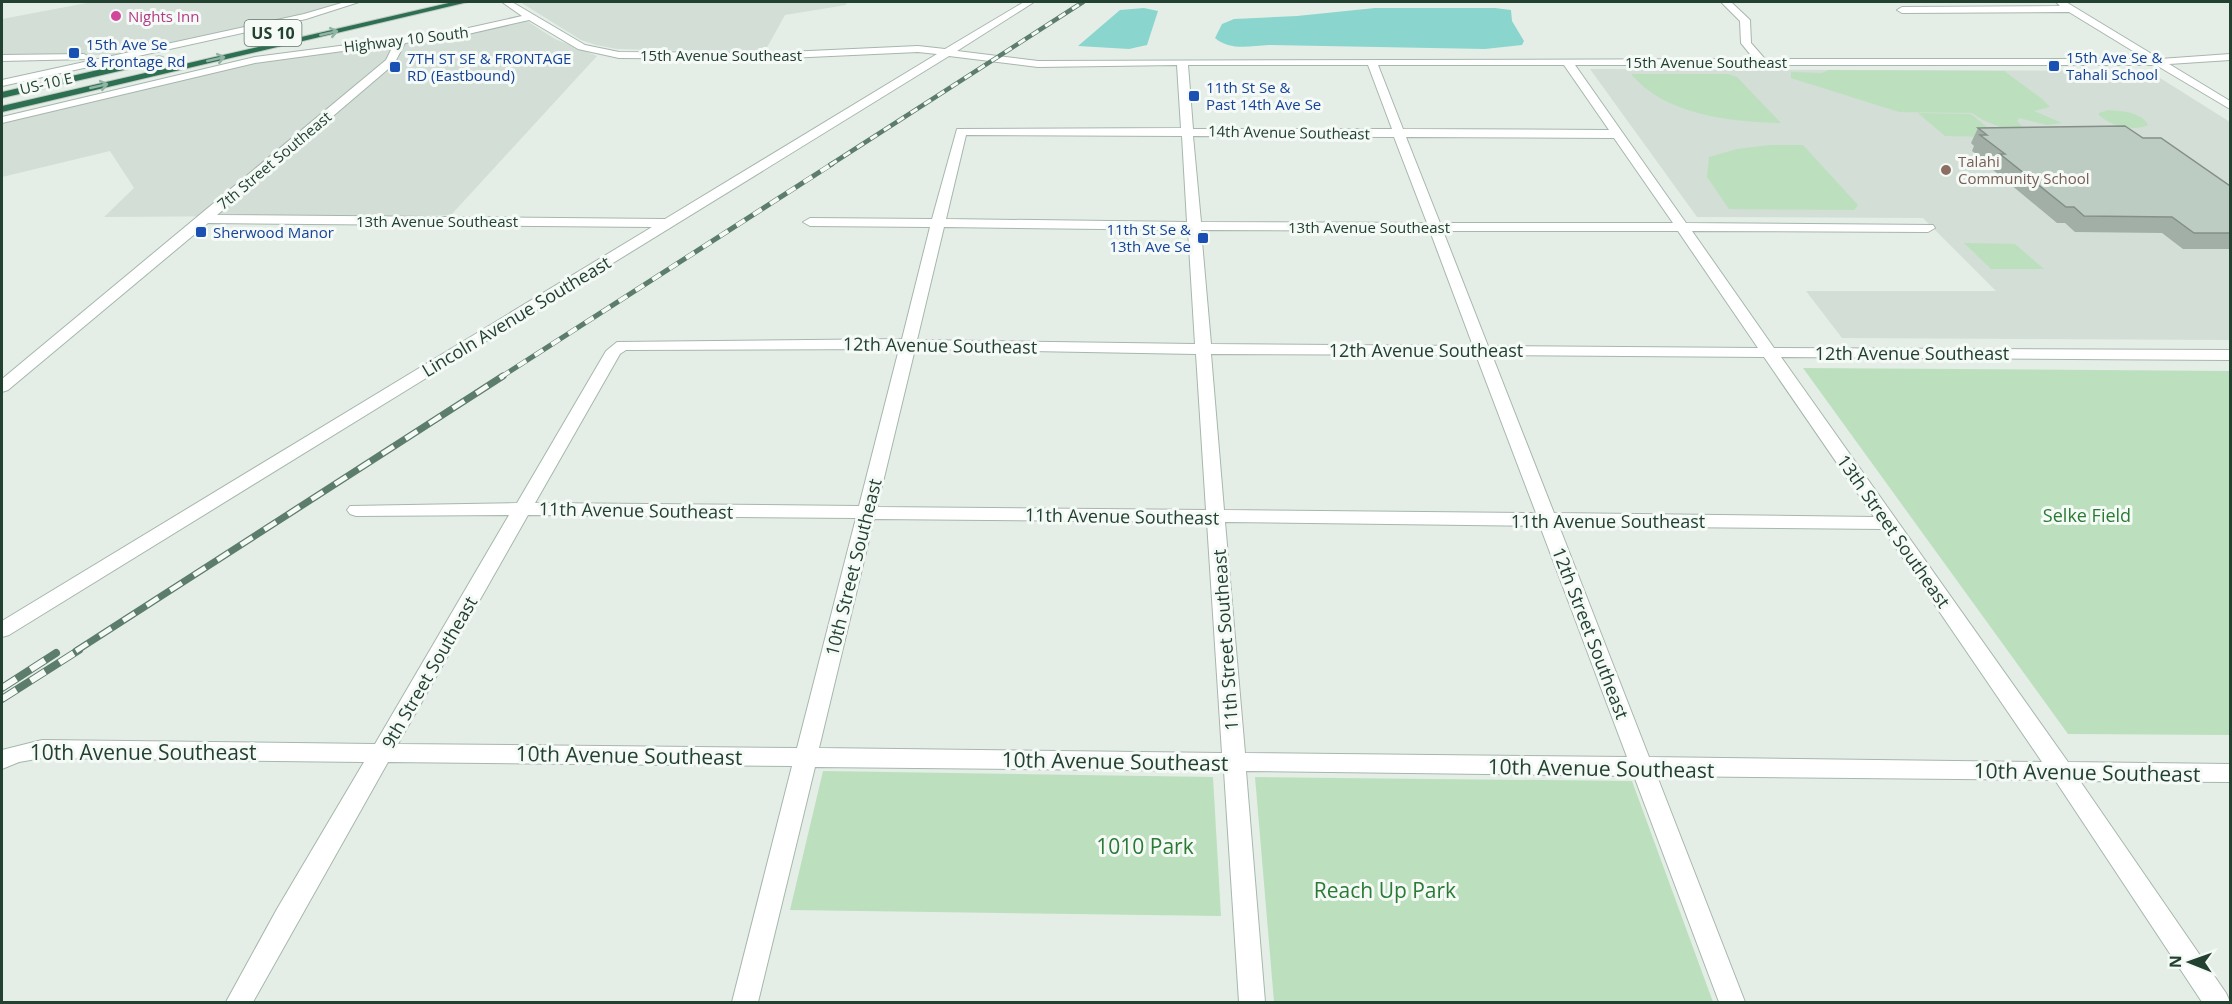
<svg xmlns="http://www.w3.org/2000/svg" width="2232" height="1004" font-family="'Open Sans',sans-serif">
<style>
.built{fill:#d2ded6}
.green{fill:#bce0bd}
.water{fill:#8ad5ce}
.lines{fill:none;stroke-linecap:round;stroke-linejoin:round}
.minor-casing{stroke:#a6b7ad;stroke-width:2}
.highway-casing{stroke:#c1cac5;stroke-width:2}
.minor{fill:#fff;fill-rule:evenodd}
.highway{fill:#2d6f51;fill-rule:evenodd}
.rail-far3-casing{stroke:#5d7d6c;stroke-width:4.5}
.rail-far2-casing{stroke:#5d7d6c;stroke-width:5}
.rail-far1-casing{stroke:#5d7d6c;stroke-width:7}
.rail-casing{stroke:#5d7d6c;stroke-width:8}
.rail-far3{stroke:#f5faf7;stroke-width:3;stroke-dasharray:8;stroke-linecap:butt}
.rail-far2{stroke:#f5faf7;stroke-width:4;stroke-dasharray:10;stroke-linecap:butt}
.rail-far1{stroke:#f5faf7;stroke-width:4.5;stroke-dasharray:14;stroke-linecap:butt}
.rail{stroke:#f5faf7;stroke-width:6;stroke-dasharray:17;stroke-linecap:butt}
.wall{fill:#a2afa7}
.building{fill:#bcccc2;stroke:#848f88;stroke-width:1.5}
.oneway{stroke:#91b4a4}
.hotel-dot{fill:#d1479c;stroke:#f5faf7;stroke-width:2}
.transit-dot{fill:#1a4fb4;stroke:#f5faf7;stroke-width:2}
.education-dot{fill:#8d6e63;stroke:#f5faf7;stroke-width:2}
.labels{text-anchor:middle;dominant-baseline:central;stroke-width:6;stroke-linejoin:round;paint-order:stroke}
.far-hotel-label{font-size:15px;fill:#b23c85;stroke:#f5faf7;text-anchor:start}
.far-street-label{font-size:15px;fill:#224131;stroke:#f5faf7}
.far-transit-label{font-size:15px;fill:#164399;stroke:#f5faf7;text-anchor:start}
.far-education-label{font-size:15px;fill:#785e54;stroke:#f5faf7;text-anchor:start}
.shield{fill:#f5faf7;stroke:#61786c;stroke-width:1.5}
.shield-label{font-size:16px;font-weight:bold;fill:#224131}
.street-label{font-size:18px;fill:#224131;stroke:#f5faf7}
.park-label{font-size:18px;fill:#2a7a35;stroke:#f5faf7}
.near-street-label{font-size:21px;fill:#224131;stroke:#f5faf7}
.near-park-label{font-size:21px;fill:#2a7a35;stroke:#f5faf7}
</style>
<rect width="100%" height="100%" fill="#e4eee7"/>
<!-- built -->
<path class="built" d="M92,2H361L275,25L122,55H2V19Z
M520,2H847L846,5L785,15L764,53L617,49L596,45L581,40Z
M527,21L555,39L597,56L451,215L104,217L134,188L110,151L2,177V122L255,62L298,55L439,40Z
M1590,69L2149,71L2230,122V340L1842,338L1806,291H1996L1923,218L1697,217Z"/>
<!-- green -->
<path class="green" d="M1829,70L2004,71L2041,98L2050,107L2034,111L2062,123L2047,125L2019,118L2017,121L2024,128L2000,127L1983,120L1972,113L1899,112L1791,78V72L1822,73Z
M1631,74H1728L1737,77L1781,123C1730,122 1665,115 1631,74Z
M2108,110C2121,111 2142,112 2148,125C2134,132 2110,126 2099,115V113Z
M1918,113L1971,114L1999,137L1945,136Z
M1771,145H1803L1858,205L1854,210L1729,209L1707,177L1709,157L1737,149Z
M1964,243L2015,244L2044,269H1991Z
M1803,368L2230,371V735L2068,734Z
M823,771L1213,777L1221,916L790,910Z
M1255,777L1632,781L1713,1002H1274Z"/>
<!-- water -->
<path class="water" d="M1144,8L1158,11L1147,45L1129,49L1078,46L1120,10Z
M1375,8H1495L1511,10L1512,21L1524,41L1522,45L1485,49L1269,45C1250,46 1230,51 1215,38L1222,24L1234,19L1297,16Z"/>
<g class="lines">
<!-- minor casing -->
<g class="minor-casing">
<path id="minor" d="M345,2H359L306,19L2,86V80L304,14Z
M502,2H512L585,45L619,52L766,53L918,46L945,49L1024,2H1034L957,51L1038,61L1754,59L1741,43L1740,21L1721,2H1731L1750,20L1751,43L1765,59H2146L2069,12L1902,13L1897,10L1902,7L2060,6L2056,2H2066L2160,59L2230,54V60L2169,64L2230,101V109L2156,65H1575L1686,223L1933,225L1935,228L1928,232L1692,231L1774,348L2230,350V360L1781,357L2068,762L2230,764V782L2080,781L2226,993L2230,1002H2202L2055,780L1657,776L1745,1002H1719L1634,776L1246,771L1265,1002H1239L1224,771L815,767L758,1002H732L792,766L388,762L253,1002H226L277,909L364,762L42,758L19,762L2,769V750L42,740L375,744L509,515L356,516L350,514L347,510L350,506L517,503L606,351L617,342L902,339L930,227L810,226L803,222L810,218L932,219L957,129L1181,128L1177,65L1038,67L949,56L9,635L2,637V621L652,227L208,223L8,390L2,392V379L386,60L394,44L255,63L2,123V117L255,57L455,31L522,16ZM529,20L578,49L619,58L766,59L918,52L937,54L665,219L217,215L394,64L405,43L455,37ZM1188,65H1368L1392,129H1193ZM1378,65H1564L1609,130L1403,129ZM966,135L1182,136L1187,222L946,219ZM1193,136L1394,137L1427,223L1201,222ZM1406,137L1614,138L1673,223H1440ZM944,227L1188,230L1195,344L917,340ZM1201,230L1430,231L1473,346L1211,344ZM1443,231H1678L1758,348L1488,346ZM899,349L859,506L535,503L620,354L626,350ZM915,349L1196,354L1206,510L877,507ZM1211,354L1476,355L1536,513L1224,510ZM1492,355L1764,357L1874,517L1554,513ZM528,515L856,518L797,748L398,744ZM874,519L1207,522L1222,753L819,748ZM1225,522L1540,526L1627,757L1245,753ZM1559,526L1883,529L2042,762L1649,757Z
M84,54L89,57L88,59L2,61V55Z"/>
</g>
<!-- highway casing -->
<g class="highway-casing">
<path id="highway" d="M453,2H468L2,112V106Z
M159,56L163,57V61L2,98V92Z"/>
</g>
<!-- minor -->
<use href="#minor" class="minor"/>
<!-- highway -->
<use href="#highway" class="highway"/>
<!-- rail-far3 casing -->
<g class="rail-far3-casing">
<path id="rail-far3" d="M830,165L1083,2"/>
</g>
<!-- rail-far2 casing -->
<g class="rail-far2-casing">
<path id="rail-far2" d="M501,377L832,164"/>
</g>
<!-- rail-far1 casing -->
<g class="rail-far1-casing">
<path id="rail-far1" d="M76,651L503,376"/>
</g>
<!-- rail casing -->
<g class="rail-casing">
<path id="rail" d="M2,688L56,653
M2,699L79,650"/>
</g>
<!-- rail-far3 -->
<use href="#rail-far3" class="rail-far3"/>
<!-- rail-far2 -->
<use href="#rail-far2" class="rail-far2"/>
<!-- rail-far1 -->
<use href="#rail-far1" class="rail-far1"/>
<!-- rail -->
<use href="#rail" class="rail"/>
</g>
<!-- wall -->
<path class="wall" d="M1978,128L2143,138L2230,186V249H2183L2162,233L2075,232L2065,223H2057L1992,169L1993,166L1972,151L1974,146L1971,143Z"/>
<!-- building -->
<path class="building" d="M2125,126L2143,138H2161L2230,186V233H2194L2172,217L2084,216L2074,207H2066L2000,154H2005L1980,135H1987L1978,128Z"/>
<!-- one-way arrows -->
<defs><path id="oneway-shaft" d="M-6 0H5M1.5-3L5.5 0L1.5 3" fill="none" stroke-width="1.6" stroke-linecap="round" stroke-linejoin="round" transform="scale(1.5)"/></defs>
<g class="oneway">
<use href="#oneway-shaft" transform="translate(329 33) rotate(-13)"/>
<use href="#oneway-shaft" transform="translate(216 59) rotate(-13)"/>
<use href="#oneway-shaft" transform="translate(99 86) rotate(-13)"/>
</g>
<!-- markers -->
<circle class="hotel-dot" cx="116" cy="16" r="6"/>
<g class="transit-dot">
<rect x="68" y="47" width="12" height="12" rx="3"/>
<rect x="2048" y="60" width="12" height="12" rx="3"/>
<rect x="389" y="61" width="12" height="12" rx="3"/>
<rect x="1188" y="90" width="12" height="12" rx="3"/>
<rect x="195" y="226" width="12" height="12" rx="3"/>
<rect x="1197" y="232" width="12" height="12" rx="3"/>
</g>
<circle class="education-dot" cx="1946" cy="170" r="6"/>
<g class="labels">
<!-- far-hotel labels -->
<g class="far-hotel-label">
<text x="128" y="16">Nights Inn</text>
</g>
<!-- far-street labels -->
<g class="far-street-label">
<text transform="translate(406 39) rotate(-7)">Highway 10 South</text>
<text x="721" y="55">15th Avenue Southeast</text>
<text x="1706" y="62">15th Avenue Southeast</text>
<text transform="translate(46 83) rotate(-13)">US-10 E</text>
<text transform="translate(1289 132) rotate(1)">14th Avenue Southeast</text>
<text transform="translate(274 160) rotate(-40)">7th Street Southeast</text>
<text x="437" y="221">13th Avenue Southeast</text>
<text x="1369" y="227">13th Avenue Southeast</text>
</g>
<!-- far-transit labels -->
<g class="far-transit-label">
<text x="86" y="44">15th Ave Se<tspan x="86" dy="17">&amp; Frontage Rd</tspan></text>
<text x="2066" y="57">15th Ave Se &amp;<tspan x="2066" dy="17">Tahali School</tspan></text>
<text x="407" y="58">7TH ST SE &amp; FRONTAGE<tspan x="407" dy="17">RD (Eastbound)</tspan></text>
<text x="1206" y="87">11th St Se &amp;<tspan x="1206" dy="17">Past 14th Ave Se</tspan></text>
<text x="1191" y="229" text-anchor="end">11th St Se &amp;<tspan x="1191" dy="17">13th Ave Se</tspan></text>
<text x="213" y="232">Sherwood Manor</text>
</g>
<!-- far-education labels -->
<g class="far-education-label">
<text x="1958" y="161">Talahi<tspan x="1958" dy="17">Community School</tspan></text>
</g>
<!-- shield labels -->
<rect class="shield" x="244.5" y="20" width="57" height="26" rx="4.5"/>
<g class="shield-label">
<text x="273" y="33">US 10</text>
</g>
<!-- street labels -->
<g class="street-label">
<text transform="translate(516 316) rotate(-31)">Lincoln Avenue Southeast</text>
<text transform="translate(940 345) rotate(1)">12th Avenue Southeast</text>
<text x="1426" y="350">12th Avenue Southeast</text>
<text x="1912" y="353">12th Avenue Southeast</text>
<text transform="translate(636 510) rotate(1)">11th Avenue Southeast</text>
<text transform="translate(1122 516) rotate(1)">11th Avenue Southeast</text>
<text x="1608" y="521">11th Avenue Southeast</text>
<text transform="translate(1894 531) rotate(55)">13th Street Southeast</text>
<text transform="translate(853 567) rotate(-76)">10th Street Southeast</text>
<text transform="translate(1591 633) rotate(69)">12th Street Southeast</text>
<text transform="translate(1225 640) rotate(-94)">11th Street Southeast</text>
<text transform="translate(429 672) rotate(-60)">9th Street Southeast</text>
</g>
<!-- park labels -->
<g class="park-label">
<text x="2087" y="515">Selke Field</text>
</g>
<!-- near-street labels -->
<g class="near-street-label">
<text x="143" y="752">10th Avenue Southeast</text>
<text transform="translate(629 755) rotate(1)">10th Avenue Southeast</text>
<text transform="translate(1115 761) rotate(1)">10th Avenue Southeast</text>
<text transform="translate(1601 768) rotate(1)">10th Avenue Southeast</text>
<text transform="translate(2087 772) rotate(1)">10th Avenue Southeast</text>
</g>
<!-- near-park labels -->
<g class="near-park-label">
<text x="1145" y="846">1010 Park</text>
<text x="1385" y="890">Reach Up Park</text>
</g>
</g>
<!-- border -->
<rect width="2232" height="1004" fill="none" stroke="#224131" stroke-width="6"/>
<!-- north arrow -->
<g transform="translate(2190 962) rotate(271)" stroke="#f5faf7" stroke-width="4.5" paint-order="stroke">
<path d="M0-4.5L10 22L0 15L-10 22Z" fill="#224131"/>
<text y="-9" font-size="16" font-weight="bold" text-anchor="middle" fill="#224131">N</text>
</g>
</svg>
